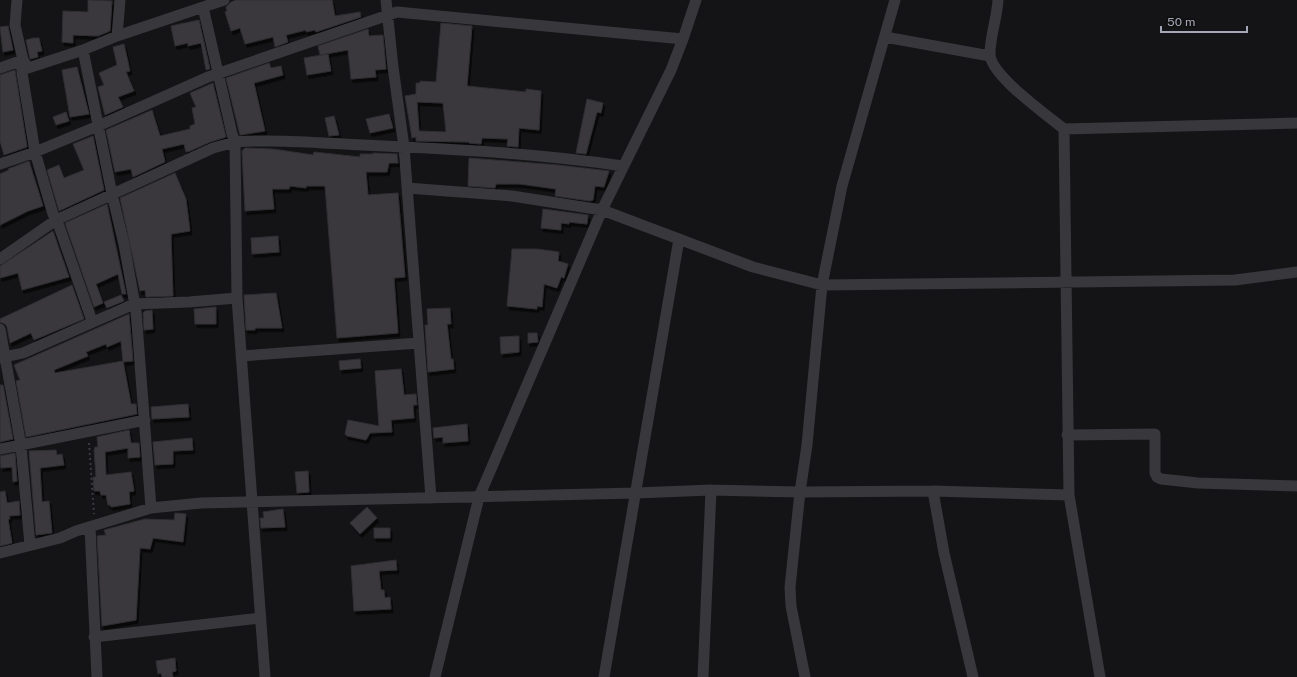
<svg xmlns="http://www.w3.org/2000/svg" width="1297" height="677" font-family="'Public Sans',sans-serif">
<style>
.building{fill:#3a393e;stroke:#2f2e32;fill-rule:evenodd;filter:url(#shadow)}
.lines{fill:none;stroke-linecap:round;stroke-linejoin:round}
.path{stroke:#3b3b41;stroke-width:2;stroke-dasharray:2 3;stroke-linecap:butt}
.street{stroke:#37373c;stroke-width:11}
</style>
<defs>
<filter id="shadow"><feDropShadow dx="2" dy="3.5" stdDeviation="0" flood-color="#0009"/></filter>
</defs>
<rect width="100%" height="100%" fill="#141416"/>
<!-- building -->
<path class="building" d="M88,0L112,1L110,31L98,36L73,35V43L62,42L63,11L88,12Z
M236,0H332L335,16L360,12L361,17L316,32L315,30L306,32V30L286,35L288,42L275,47L273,37L245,44L240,28L231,31L225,12L227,11L226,7L231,2Z
M199,20L210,69L206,70L201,43L188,46V43L175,46L171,26Z
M441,23L472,26L467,86L526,92V89L541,91L539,130L519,128L518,147L507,146L508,139L482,138L481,144L469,143V142L416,141V137L412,138L405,96L416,94V83H420V81L436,82ZM417,102L443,103L446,132L419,131Z
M8,26L13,50L3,52L0,27Z
M368,29L369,36L383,35L386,69L375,70L376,77L351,79L348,50L320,55L318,46Z
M34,38H39L42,51L37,52L38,57L30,59L26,40Z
M124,44L130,71L126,72L134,91L118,97L123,107L105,115L98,87L104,85L99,73L117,65L113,47Z
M328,54L331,71L307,75L304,58Z
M269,63L271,68L281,66L283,75L254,83L265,131L240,135L226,78Z
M77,67L89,114L70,117L62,70Z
M15,70L27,147L4,155L0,141V75Z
M213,83L226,137L210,142L190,151L186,152L184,144L162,149L165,162L133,177L131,169L115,172L106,130L152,110L160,136L190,129V126L195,124L192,108L196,107L190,93Z
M587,99L603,103L601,113L597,112L586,154L576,153Z
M66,112L69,121L56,125L53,117Z
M389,114L393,128L370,133L366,119Z
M334,116L339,135L329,136L325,118Z
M93,136L104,190L59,211L47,170L59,165L64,178L84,170L73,144Z
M245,148L273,149L313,155L314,152L360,157V154H373V153L397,154L398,163H389L387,172H366L368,195L398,193L405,277L394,278L398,333L337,338L325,186H306V188L290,186L289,189H272L274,209L245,211L242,151Z
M469,158L558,165L609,171L604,187L595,186L593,200L590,201L555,196L556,189L520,184H496L495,188L468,186Z
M29,161L43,206L28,211L0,225V174L9,170L8,169Z
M175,173L186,199L190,231L171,234L173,296L146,297L145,290L140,291L120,198Z
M107,204L126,294H122L118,274L96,284L103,303L94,307L65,223Z
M543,209L588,215L587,224L569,222V224L561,223V230L541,228Z
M53,231L69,277L22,290L18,273L0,278V266Z
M278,236L279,252L252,254L251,238Z
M512,249H537L559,252L558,261L568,264L564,278L561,277L557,288L544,284L542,307L537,306V309L507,306Z
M72,285L84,319L34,340L31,333L10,343L7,327L5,324L0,322V319Z
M276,293L282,328H255V330H246L244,295Z
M121,295L124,301L107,308L104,302Z
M216,307V324H195L194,309Z
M450,308L451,324H447L451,359H453L454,369L428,372L425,325H428L427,309Z
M152,310L153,329L144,330L143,313L145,311Z
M129,314L133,361L123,362L121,341L107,347L106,344L86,352L88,356L54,370L55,373L123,361L131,404H136L137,414L26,437L16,381L20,380L14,365Z
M528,333H537L538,342L528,343Z
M519,336V352L501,354L500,337Z
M360,359L361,368L340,370L339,361Z
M401,369L404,395L416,394L417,405H413L414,418L391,420L392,432L370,433L366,440L347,436L345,434L348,420L379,426L375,371Z
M0,385H3L13,439L0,442Z
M188,404L189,417L152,419L151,407Z
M467,424L468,441L443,443V437L434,438L433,428Z
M129,430L131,443H139L140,457L128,458V448L105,452L106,475L131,472L134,491L129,492L130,504L111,507L110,505H108L106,495H101L100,491H94L93,477H96L94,450L95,447H98L97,437Z
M192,438L193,450L173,451V464L155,465L153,442Z
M56,450L57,455L62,454L64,465L40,468L42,502L49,501L52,533L36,535L29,451Z
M15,453L17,481L13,482L12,467L1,468L0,456Z
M308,471L309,492L297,493L295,472Z
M5,491L7,503L19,501L20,515L9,516L10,519H8L12,543L0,546V492Z
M367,507L377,518L360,534L350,523Z
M283,509L285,527L261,528L260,518H264L263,512Z
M175,513L186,514L183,542L153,538L150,549L140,548L136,620L102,626L97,536L106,535L104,530L145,519L174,520Z
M374,528H390V538H374Z
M396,560L397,570L379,571L381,590H384L385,598L390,597L391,609L354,611L351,566Z
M175,658L176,671L172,672L173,677H162L161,673L158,674L156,661Z"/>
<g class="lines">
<!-- path -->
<path class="path" d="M89,443L94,514"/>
<!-- street -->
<path class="street" d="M17,0L15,25L23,60
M386,0L393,67L404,147L431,498
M998,0C997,18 990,36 990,54C990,75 1047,115 1064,129L1297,123
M203,7L232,134L235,142L237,298L265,677
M117,36L120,0
M885,37L990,56
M26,66L22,70V73L35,152L53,214L59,226L92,321
M0,68L23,60L28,68L83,50
M1064,129L1069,495L1100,677
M0,164L35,152L98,126L208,77L397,12L683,39
M407,188L512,196L602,210L753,267L822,285L1235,280L1297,272
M0,259L56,220L213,148L235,142C277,139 321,143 363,145C450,149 537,153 623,166
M0,329L21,446L30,545
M241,356L419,343
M0,358L23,353L134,304L189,302L237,298
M1067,435L1155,434V473L1157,477L1161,479L1198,483L1297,486
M0,449L145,420
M933,491L944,553L973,677
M151,508L136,311L124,244L112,194L83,50L117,36L224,0
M90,527L97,677
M0,553L60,538L76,531L151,508L201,503L636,493L711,490L800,492L933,491L1069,495
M94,637L261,618
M435,677L479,497L602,210L671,70L683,39L696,0
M604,677L679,239
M703,677L711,490
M805,677L791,606L790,587L800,492L807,445L822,285L842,186L895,0"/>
</g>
<!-- scale -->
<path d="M1161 26v6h86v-6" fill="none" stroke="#a5a6b6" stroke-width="2"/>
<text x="1167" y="26" font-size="12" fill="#a5a6b6" stroke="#0f0f10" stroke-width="3" paint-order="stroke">50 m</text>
</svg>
